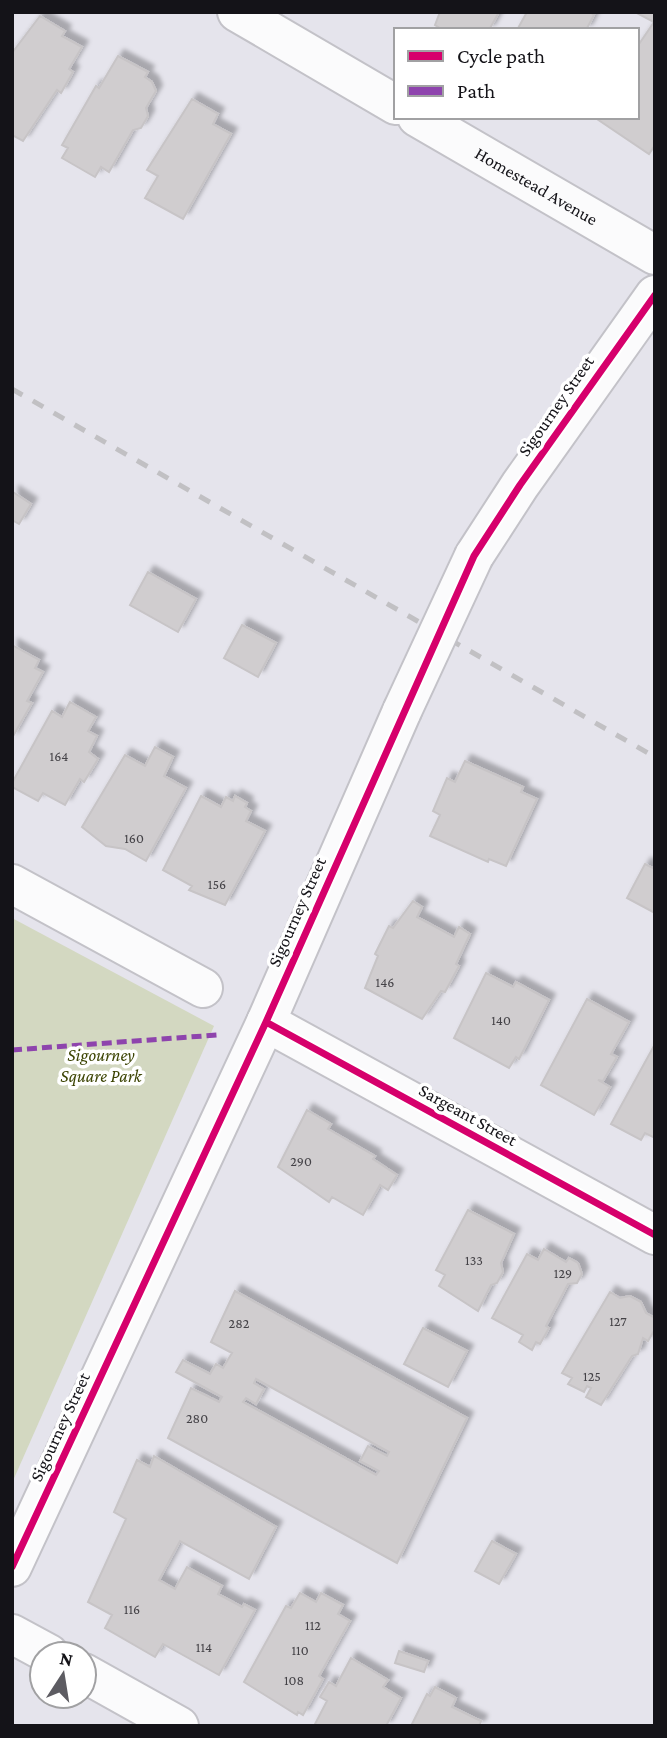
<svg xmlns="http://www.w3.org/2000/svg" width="667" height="1738" font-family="'Crimson Pro',serif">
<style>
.green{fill:#d3d8c1}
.building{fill:#d0cdcf;stroke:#c7c4c6;stroke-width:2;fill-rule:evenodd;filter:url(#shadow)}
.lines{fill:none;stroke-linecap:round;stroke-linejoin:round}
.minor-casing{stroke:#c3c2c8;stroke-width:42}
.major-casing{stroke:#c3c2c8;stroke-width:42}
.minor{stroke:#fbfbfc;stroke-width:38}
.major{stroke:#fbfbfc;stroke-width:38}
.rail{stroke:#c1c0c3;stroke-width:5;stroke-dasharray:12 12;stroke-linecap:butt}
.major-bridge-casing{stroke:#c3c2c8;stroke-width:42;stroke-linecap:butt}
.major-bridge{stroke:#fbfbfc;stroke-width:38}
.quiet{stroke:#8e44ad;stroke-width:5;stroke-dasharray:10 5;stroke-linecap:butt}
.cycleway-casing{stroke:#fff;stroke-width:11}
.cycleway{stroke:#d6006c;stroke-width:7}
.labels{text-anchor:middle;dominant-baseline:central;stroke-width:7;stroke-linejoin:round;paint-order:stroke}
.number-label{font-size:14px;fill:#444247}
.street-label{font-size:18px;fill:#141318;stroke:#fff}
.park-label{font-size:18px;font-style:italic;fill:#3b4302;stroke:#fff}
</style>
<defs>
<filter id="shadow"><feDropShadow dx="6" dy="-6" stdDeviation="2" flood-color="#0004"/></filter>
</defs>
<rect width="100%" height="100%" fill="#e5e4ec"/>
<!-- green -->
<path class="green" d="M12,918L214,1026L12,1483Z"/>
<!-- building -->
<path class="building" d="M440,12H499L489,30H443L435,25Z
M527,12H590L594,15L586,30H517Z
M635,12H655V145L649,154L594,117H637V47L654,22Z
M40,16L65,31L62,36L82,47L69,69L73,72L61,93L57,90L23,141L12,135V53Z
M118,56L148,72L145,77L152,82L156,91L146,108L148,116L141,128L133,130L109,172L101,167L95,177L62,158L68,148L62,145L96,86L99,88Z
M192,99L218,114L213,124L231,134L183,219L145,198L158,176L147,170Z
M13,492L31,504L19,524L12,520Z
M148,572L196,599L178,632L130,605Z
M242,625L276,643L258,677L224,658Z
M12,645L39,660L35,668L43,672L27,701L32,703L12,738Z
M70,702L96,717L88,731L97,736L89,752L98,759L84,782L80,779L65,805L43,793L38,801L12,787V783L52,711L62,717Z
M155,747L173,757L164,776L186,788L146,861L125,849L106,846L82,827L125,755L145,766Z
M465,761L523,787L521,792L537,799L506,866L489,859L488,862L430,836L440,815L433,811L447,778L455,782Z
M201,796L221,807L226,797L233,801L235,796L247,803L245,807L251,811L246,821L265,831L225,905L189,890L192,886L163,870Z
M645,864L655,869V913L627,898Z
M413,901L422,907L417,917L454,937L459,927L470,934L456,964L459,966L445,992L441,991L422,1019L365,988L378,956L375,954L389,926L393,928Z
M486,973L513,987L516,982L549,1000L519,1059L516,1057L509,1068L454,1038Z
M587,999L629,1022L611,1054L617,1057L603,1081L598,1080L610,1087L594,1115L541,1085Z
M655,1044V1138L645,1133L641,1140L611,1124Z
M307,1110L331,1124L328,1129L375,1156L373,1159L397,1175L388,1190L380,1185L363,1215L332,1197L329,1202L278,1167Z
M468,1210L514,1234L501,1263L503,1272L497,1283L491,1285L478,1311L439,1286L445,1275L436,1270Z
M544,1249L566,1262L569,1258L578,1263L582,1274L577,1283L568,1284L546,1326L549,1328L540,1344L536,1342L532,1350L519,1342L523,1335L492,1318L527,1254L538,1260Z
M235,1291L467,1418L397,1563L168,1438L191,1388L219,1402L222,1397L176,1372L183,1360L210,1374L216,1364L223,1368L232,1353L211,1342ZM256,1379L389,1452L387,1456L368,1446L360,1461L379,1471L376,1475L243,1402L246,1398L256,1404L264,1389L254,1383Z
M610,1292L620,1298L630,1296L641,1302L646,1313L655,1318V1329L648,1341L643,1338L638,1354L632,1356L601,1405L586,1397L591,1388L587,1386L584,1392L568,1384L572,1378L562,1373Z
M423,1328L467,1351L448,1387L404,1364Z
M154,1456L276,1527L249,1579L180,1541L159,1580L175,1589L187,1567L222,1586L218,1594L242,1607L244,1604L255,1610L219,1675L163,1644L155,1657L105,1628L112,1615L88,1602L126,1519L114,1512L137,1460L150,1467Z
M492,1541L516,1554L499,1584L475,1571Z
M300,1593L316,1602L321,1593L343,1605L338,1614L350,1621L319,1676L323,1679L303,1715L298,1712L297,1715L244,1682L286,1606L291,1608Z
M399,1651L428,1661L424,1672L395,1663Z
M351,1658L388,1680L383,1687L401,1698L386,1726H314L327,1701L320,1697L329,1682L336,1686Z
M435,1687L456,1698L452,1707L481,1721L479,1726H411L427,1694L430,1696Z"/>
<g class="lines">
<!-- minor casing -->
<g class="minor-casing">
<path id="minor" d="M12,884L203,988
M266,1022L655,1235
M12,1634L49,1654
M84,1673L179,1726"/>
</g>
<!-- major casing -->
<g class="major-casing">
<g id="major">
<path d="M237,12L396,105"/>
<path id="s1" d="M417,117L655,255"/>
<path d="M474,556L520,485L655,295"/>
<path d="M12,1567L266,1022L402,711"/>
</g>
</g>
<!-- minor -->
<use href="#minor" class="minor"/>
<!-- major -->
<use href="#major" class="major"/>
<!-- rail -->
<path class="rail" d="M12,389L655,757"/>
<!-- major-bridge casing -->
<g class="major-bridge-casing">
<path id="major-bridge" d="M402,711L474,556"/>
</g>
<!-- major-bridge -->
<use href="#major-bridge" class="major-bridge"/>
<!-- quiet -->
<path class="quiet" d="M12,1050L217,1035"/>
<!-- cycleway casing -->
<g class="cycleway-casing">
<path id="cycleway" d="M266,1022L655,1235
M12,1567L266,1022L474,556L520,485L655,295"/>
</g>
<!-- cycleway -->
<use href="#cycleway" class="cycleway"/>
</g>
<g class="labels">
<!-- number labels -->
<g class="number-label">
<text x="59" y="756">164</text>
<text x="134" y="838">160</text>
<text x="217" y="884">156</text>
<text x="385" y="982">146</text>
<text x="501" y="1020">140</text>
<text x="301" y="1161">290</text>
<text x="474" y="1260">133</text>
<text x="563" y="1273">129</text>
<text x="618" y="1321">127</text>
<text x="239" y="1323">282</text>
<text x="592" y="1376">125</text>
<text x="197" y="1418">280</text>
<text x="132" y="1609">116</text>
<text x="313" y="1625">112</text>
<text x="204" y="1647">114</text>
<text x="300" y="1650">110</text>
<text x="294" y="1680">108</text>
</g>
<!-- street labels -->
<g class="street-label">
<text stroke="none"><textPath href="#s1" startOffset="138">Homestead Avenue</textPath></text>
<text transform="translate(556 406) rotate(-55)">Sigourney Street</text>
<text transform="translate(297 912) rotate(-66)">Sigourney Street</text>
<text transform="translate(468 1115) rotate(29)">Sargeant Street</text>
<text transform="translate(60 1427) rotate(-65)">Sigourney Street</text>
</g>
<!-- park labels -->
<g class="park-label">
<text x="101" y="1055">Sigourney<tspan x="101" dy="21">Square Park</tspan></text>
</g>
</g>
<!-- border -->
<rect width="667" height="1738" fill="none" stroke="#141318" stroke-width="28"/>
<!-- legend -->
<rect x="394" y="28" width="245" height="91" fill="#ffffff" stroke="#a1a1a3" stroke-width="2"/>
<rect x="408" y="51" width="35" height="10" fill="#d6006c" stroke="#a1a1a3" stroke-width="2"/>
<text x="457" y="63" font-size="21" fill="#141318">Cycle path</text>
<rect x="408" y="86" width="35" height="10" fill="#8e44ad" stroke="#a1a1a3" stroke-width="2"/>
<text x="457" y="98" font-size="21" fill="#141318">Path</text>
<!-- north arrow -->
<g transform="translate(63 1675) rotate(12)"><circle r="33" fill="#ffffff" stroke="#a1a1a3" stroke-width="2"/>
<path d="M0-5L12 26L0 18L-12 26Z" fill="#5d5c62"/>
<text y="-10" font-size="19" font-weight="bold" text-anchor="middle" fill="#141318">N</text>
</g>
</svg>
